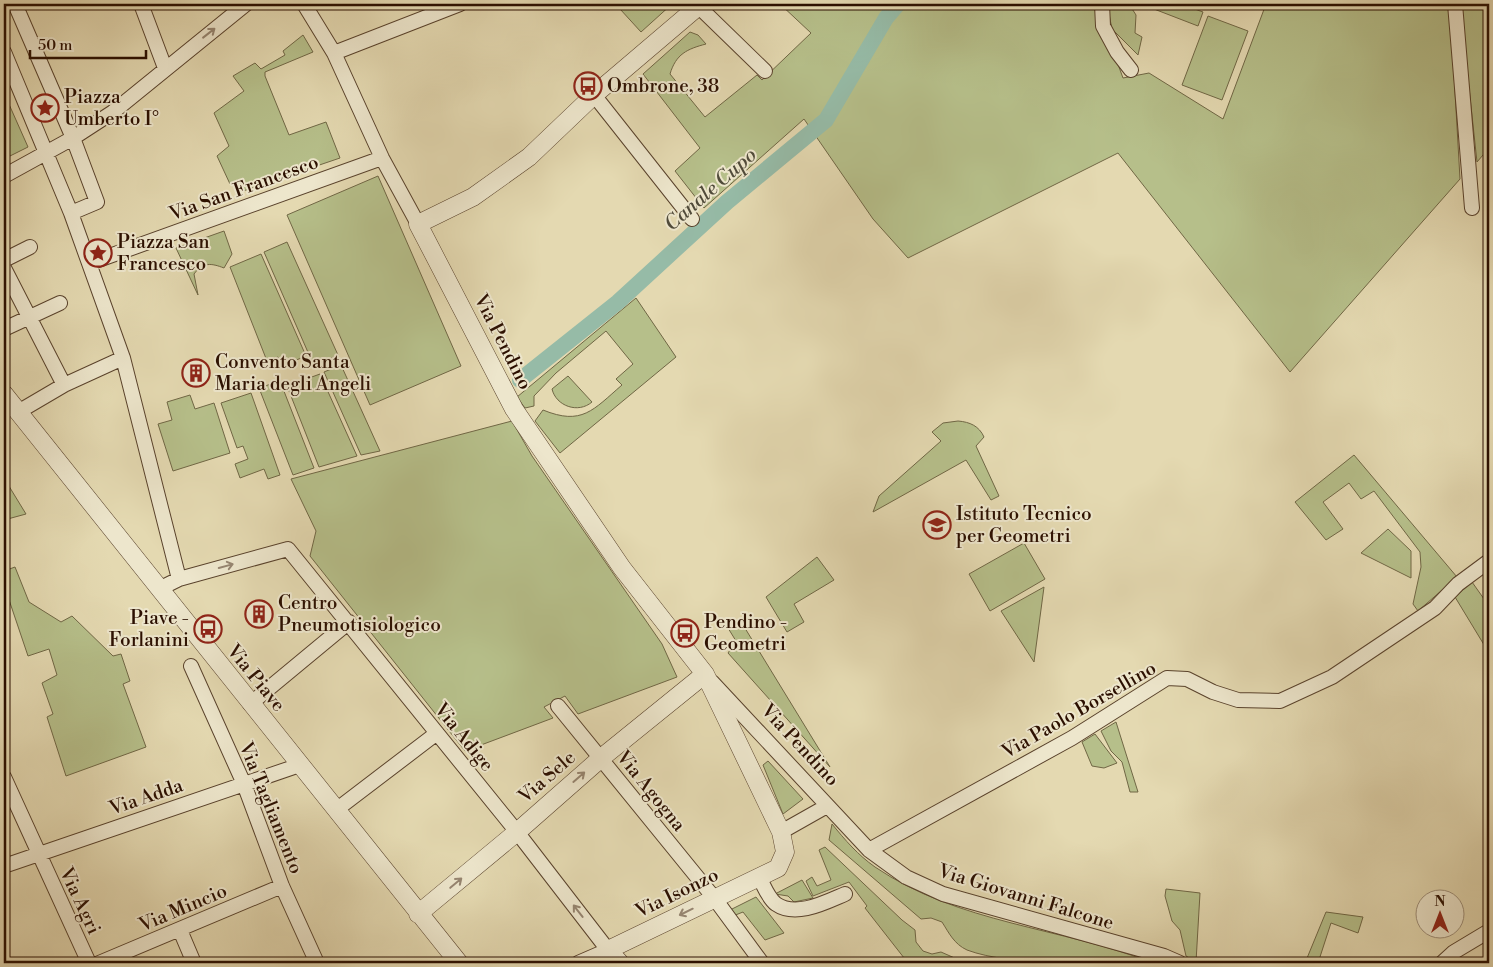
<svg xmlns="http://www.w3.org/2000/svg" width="1493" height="967" font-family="'Libre Bodoni',serif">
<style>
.green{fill:#b6bf8a;stroke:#706745}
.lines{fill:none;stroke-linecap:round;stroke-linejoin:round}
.canal{stroke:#96bba7;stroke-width:16}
.minor-casing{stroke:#59422c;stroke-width:16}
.tertiary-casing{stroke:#59422c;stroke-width:19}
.minor{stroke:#ede6cc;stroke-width:14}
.tertiary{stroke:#ede6cc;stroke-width:18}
.oneway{stroke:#968570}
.labels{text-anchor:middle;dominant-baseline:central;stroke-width:4;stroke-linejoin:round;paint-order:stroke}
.poi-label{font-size:19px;fill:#2b0f00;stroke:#ede6cc;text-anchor:start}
.street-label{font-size:19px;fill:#2b0f00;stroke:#ede6cc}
.water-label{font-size:20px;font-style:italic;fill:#504b3a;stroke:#ede6cc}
</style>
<rect width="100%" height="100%" fill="#e4d9b1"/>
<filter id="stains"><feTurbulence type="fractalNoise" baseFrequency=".004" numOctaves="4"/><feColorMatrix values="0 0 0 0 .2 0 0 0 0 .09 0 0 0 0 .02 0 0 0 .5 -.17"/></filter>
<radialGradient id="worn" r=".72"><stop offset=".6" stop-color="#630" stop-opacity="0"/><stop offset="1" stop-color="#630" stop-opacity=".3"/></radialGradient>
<!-- green -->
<path class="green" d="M630,4H672L641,32L620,9Z
M780,4H1096L1123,78L1149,73L1223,119L1266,4H1450L1460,179L1290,372L1118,153L908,258L873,219L804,119L704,208L675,171L700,148L643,74L690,32L698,35L706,44C687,49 676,54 670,74L705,117L757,75L762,80L811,33Z
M1107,4H1129L1136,15L1135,33L1142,37L1138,55L1112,29Z
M1141,4H1181L1203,12L1198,26Z
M1460,4H1489V148L1477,162Z
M1208,16L1248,31L1222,100L1182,85Z
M303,35L313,52L265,72V76L289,135L326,122L340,158L243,191L238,180L230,184L217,156L229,146L214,113L244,91L233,76L255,63L261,69L285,55L283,51Z
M4,93L28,147L4,159Z
M378,176L461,366L370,405L287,215Z
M224,231L232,254L224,268C211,263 203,262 194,274L198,295L176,248Z
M287,242L338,355L314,366L264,252Z
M261,254L306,356L282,366L278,357L267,361L230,267Z
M636,298L676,357L560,453L535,421L543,410C582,426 593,410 622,385L616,379L633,364L606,331L556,373L534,396V406L525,408L517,397Z
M341,365L380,451L361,455L324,372Z
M320,374L357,456L319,467L287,386Z
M568,376L592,402C578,414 556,406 552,389Z
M280,381L314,468L293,475L259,388Z
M251,393L280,475L268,479L264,469L240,478L235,464L248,459L243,446L237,448L221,403Z
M190,395L195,409L214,403L230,453L173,471L158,424L172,420L167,402Z
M512,421L532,456L662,644L677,677L578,714L565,696L544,707L553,718L465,751L310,556L316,531L291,479Z
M958,421C970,422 979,426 984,437L976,446L999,496L991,500L966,460L873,512L879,496L941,441L932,432L943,423Z
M1354,455L1457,577L1418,611L1413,604L1421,567L1420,552L1374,491L1361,499L1349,483L1323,502L1343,529L1326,540L1295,502Z
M4,478L26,514L4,520Z
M1388,529L1411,551V578L1361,553Z
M1024,543L1045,579L990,611L969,574Z
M817,557L834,580L794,604L804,622L787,632L766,597Z
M15,567L29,602L61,622L72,616L113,656L121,654L130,681L123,684L146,747L66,776L47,717L53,714L42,683L57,675L49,649L28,656L4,585V571Z
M1472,582L1489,606V653L1455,597Z
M1044,587L1034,662L1001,611Z
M740,620L830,767L728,653L736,641L728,628Z
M1116,722L1138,792H1130L1122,762L1111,751L1101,731Z
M1095,734L1117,763L1104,768L1092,766L1082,742Z
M768,761L803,799L783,814L763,765Z
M832,824C845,840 858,855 875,867C959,924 1061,927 1153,963C1102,963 1012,967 967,950C954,944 949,933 942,922L931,918L921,919L829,840Z
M825,847L902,920L915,930L916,942L923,951L932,954L941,952L966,963H908L865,908L867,906L849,882L813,896L806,881L812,877L817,886L831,880L819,850Z
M802,880L813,898L794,902L788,896L775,894Z
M1166,889L1200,893L1196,962L1186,956L1180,930L1172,921L1165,896Z
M756,897L784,933L765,940L743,912L733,916L730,910Z
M1326,912L1363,917L1358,933L1331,923L1318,963H1305Z"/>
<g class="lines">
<!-- canal -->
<path class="canal" d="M520,380L618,302L727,202L826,120L886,18L898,4"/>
<!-- minor casing -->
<g class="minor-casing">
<path id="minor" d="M141,4L165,68
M304,4L334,53L382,158L418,224
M696,4L765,71
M1102,4L1103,26L1117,52L1131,70
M1455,4L1472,208
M4,52L71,213L123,358L179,579
M334,53L460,4
M594,95L692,219
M4,176L73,138L15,4
M71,213L97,202L73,138L113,112L246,4
M4,260L30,247
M90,263L382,158
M4,268L64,385
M4,329L60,303
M18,412L64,385L123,358
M159,589L179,579L288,549L517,832L608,950L578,963
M191,666L244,784L282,886L317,963
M712,682L869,850L906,877L943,894L1164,956L1180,963
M250,704L349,622
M558,706L715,899L762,963
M4,777L89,963
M336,810L437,733
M781,832L827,806
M869,850L1072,738L1167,678L1187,679L1213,692L1238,700L1280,701L1332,677L1435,608L1458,584L1489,561
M4,866L300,765
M759,877C764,886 768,898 776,904C796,918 826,902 845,894
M180,930L194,963
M99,963L282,886
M1442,963L1454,952L1489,931"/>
</g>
<!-- tertiary casing -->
<g class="tertiary-casing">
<path id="tertiary" d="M4,394L459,963
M418,914L517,832L600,759L705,674
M620,963L608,950L778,868L785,852L781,832L705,674L622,568L514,409L418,224L473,197L529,157L594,95L701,4"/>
</g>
<!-- minor -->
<use href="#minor" class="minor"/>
<!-- tertiary -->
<use href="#tertiary" class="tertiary"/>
</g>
<!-- one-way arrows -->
<defs><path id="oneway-shaft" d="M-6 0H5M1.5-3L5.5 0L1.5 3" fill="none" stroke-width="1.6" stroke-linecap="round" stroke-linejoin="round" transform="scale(1.25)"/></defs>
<g class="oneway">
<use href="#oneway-shaft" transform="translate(209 33) rotate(-38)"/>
<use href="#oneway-shaft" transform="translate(226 566) rotate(-15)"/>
<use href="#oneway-shaft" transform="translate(579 777) rotate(-41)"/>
<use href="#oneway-shaft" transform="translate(456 883) rotate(-40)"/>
<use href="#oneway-shaft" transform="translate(578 911) rotate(-128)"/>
<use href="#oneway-shaft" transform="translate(686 912) rotate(154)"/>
</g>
<!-- icons -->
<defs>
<g id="bus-ring" transform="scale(1.4375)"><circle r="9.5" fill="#ede6cc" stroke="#8f2418" stroke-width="1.5"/><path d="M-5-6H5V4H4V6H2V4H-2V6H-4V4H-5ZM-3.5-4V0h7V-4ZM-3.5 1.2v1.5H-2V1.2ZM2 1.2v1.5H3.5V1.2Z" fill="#8f2418"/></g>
<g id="sight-ring" transform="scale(1.4375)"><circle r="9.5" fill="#ede6cc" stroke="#8f2418" stroke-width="1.5"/><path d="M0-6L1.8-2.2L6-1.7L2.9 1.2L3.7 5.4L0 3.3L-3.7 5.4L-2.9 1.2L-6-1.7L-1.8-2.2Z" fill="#8f2418"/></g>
<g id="building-ring" transform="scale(1.4375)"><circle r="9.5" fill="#ede6cc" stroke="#8f2418" stroke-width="1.5"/><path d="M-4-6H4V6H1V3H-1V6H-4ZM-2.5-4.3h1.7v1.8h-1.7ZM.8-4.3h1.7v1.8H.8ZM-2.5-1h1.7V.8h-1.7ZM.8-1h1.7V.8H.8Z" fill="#8f2418"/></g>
<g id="school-ring" transform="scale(1.4375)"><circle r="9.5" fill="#ede6cc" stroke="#8f2418" stroke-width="1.5"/><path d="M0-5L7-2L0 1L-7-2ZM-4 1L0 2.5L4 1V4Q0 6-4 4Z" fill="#8f2418"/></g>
</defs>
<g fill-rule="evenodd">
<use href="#bus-ring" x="588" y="86"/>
<use href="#sight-ring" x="45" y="108"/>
<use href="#sight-ring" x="98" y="253"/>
<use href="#building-ring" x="196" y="373"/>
<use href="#school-ring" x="937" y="525"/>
<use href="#building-ring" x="259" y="614"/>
<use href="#bus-ring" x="208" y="629"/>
<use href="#bus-ring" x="685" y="633"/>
</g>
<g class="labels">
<!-- poi labels -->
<g class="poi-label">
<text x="607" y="86">Ombrone, 38</text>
<text x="64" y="97">Piazza<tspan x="64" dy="22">Umberto I°</tspan></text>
<text x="117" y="242">Piazza San<tspan x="117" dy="22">Francesco</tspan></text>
<text x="215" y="362">Convento Santa<tspan x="215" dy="22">Maria degli Angeli</tspan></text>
<text x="956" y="514">Istituto Tecnico<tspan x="956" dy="22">per Geometri</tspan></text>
<text x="278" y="603">Centro<tspan x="278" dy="22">Pneumotisiologico</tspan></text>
<text x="189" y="618" text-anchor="end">Piave -<tspan x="189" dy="22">Forlanini</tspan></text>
<text x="704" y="622">Pendino -<tspan x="704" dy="22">Geometri</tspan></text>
</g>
<!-- street labels -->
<g class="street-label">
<text transform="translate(244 188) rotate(-20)">Via San Francesco</text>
<text transform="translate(503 342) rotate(63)">Via Pendino</text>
<text transform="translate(256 678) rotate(51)">Via Piave</text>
<text transform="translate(1079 710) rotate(-30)">Via Paolo Borsellino</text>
<text transform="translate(464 737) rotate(51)">Via Adige</text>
<text transform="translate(800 745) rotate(47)">Via Pendino</text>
<text transform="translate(547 777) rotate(-41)">Via Sele</text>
<text transform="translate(651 791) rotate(51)">Via Agogna</text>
<text transform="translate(146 797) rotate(-19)">Via Adda</text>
<text transform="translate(271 808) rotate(68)">Via Tagliamento</text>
<text transform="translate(677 893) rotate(-26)">Via Isonzo</text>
<text transform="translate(1026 897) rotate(17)">Via Giovanni Falcone</text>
<text transform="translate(80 901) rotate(65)">Via Agri</text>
<text transform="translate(183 908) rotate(-23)">Via Mincio</text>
</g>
<!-- water labels -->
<g class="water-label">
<text transform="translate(711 190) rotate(-41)">Canale Cupo</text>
</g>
</g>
<!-- margin -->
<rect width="1493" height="967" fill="none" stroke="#e4d9b1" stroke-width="20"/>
<rect x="5" y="5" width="1483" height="957" fill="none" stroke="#2b0f00" stroke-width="2.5"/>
<rect x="10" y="10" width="1473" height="947" fill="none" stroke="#2b0f00"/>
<!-- north arrow -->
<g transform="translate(1440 914)"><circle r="24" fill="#ede6cc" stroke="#9f907a"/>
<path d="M0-4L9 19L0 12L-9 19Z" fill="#8f2418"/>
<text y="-8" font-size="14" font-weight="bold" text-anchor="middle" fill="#2b0f00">N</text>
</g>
<!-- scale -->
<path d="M30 50v8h116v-8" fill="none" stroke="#2b0f00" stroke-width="2.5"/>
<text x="38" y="50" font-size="15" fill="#2b0f00" stroke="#ede6cc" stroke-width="4" paint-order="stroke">50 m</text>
<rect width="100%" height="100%" filter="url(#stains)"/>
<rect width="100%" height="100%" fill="url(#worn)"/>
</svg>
